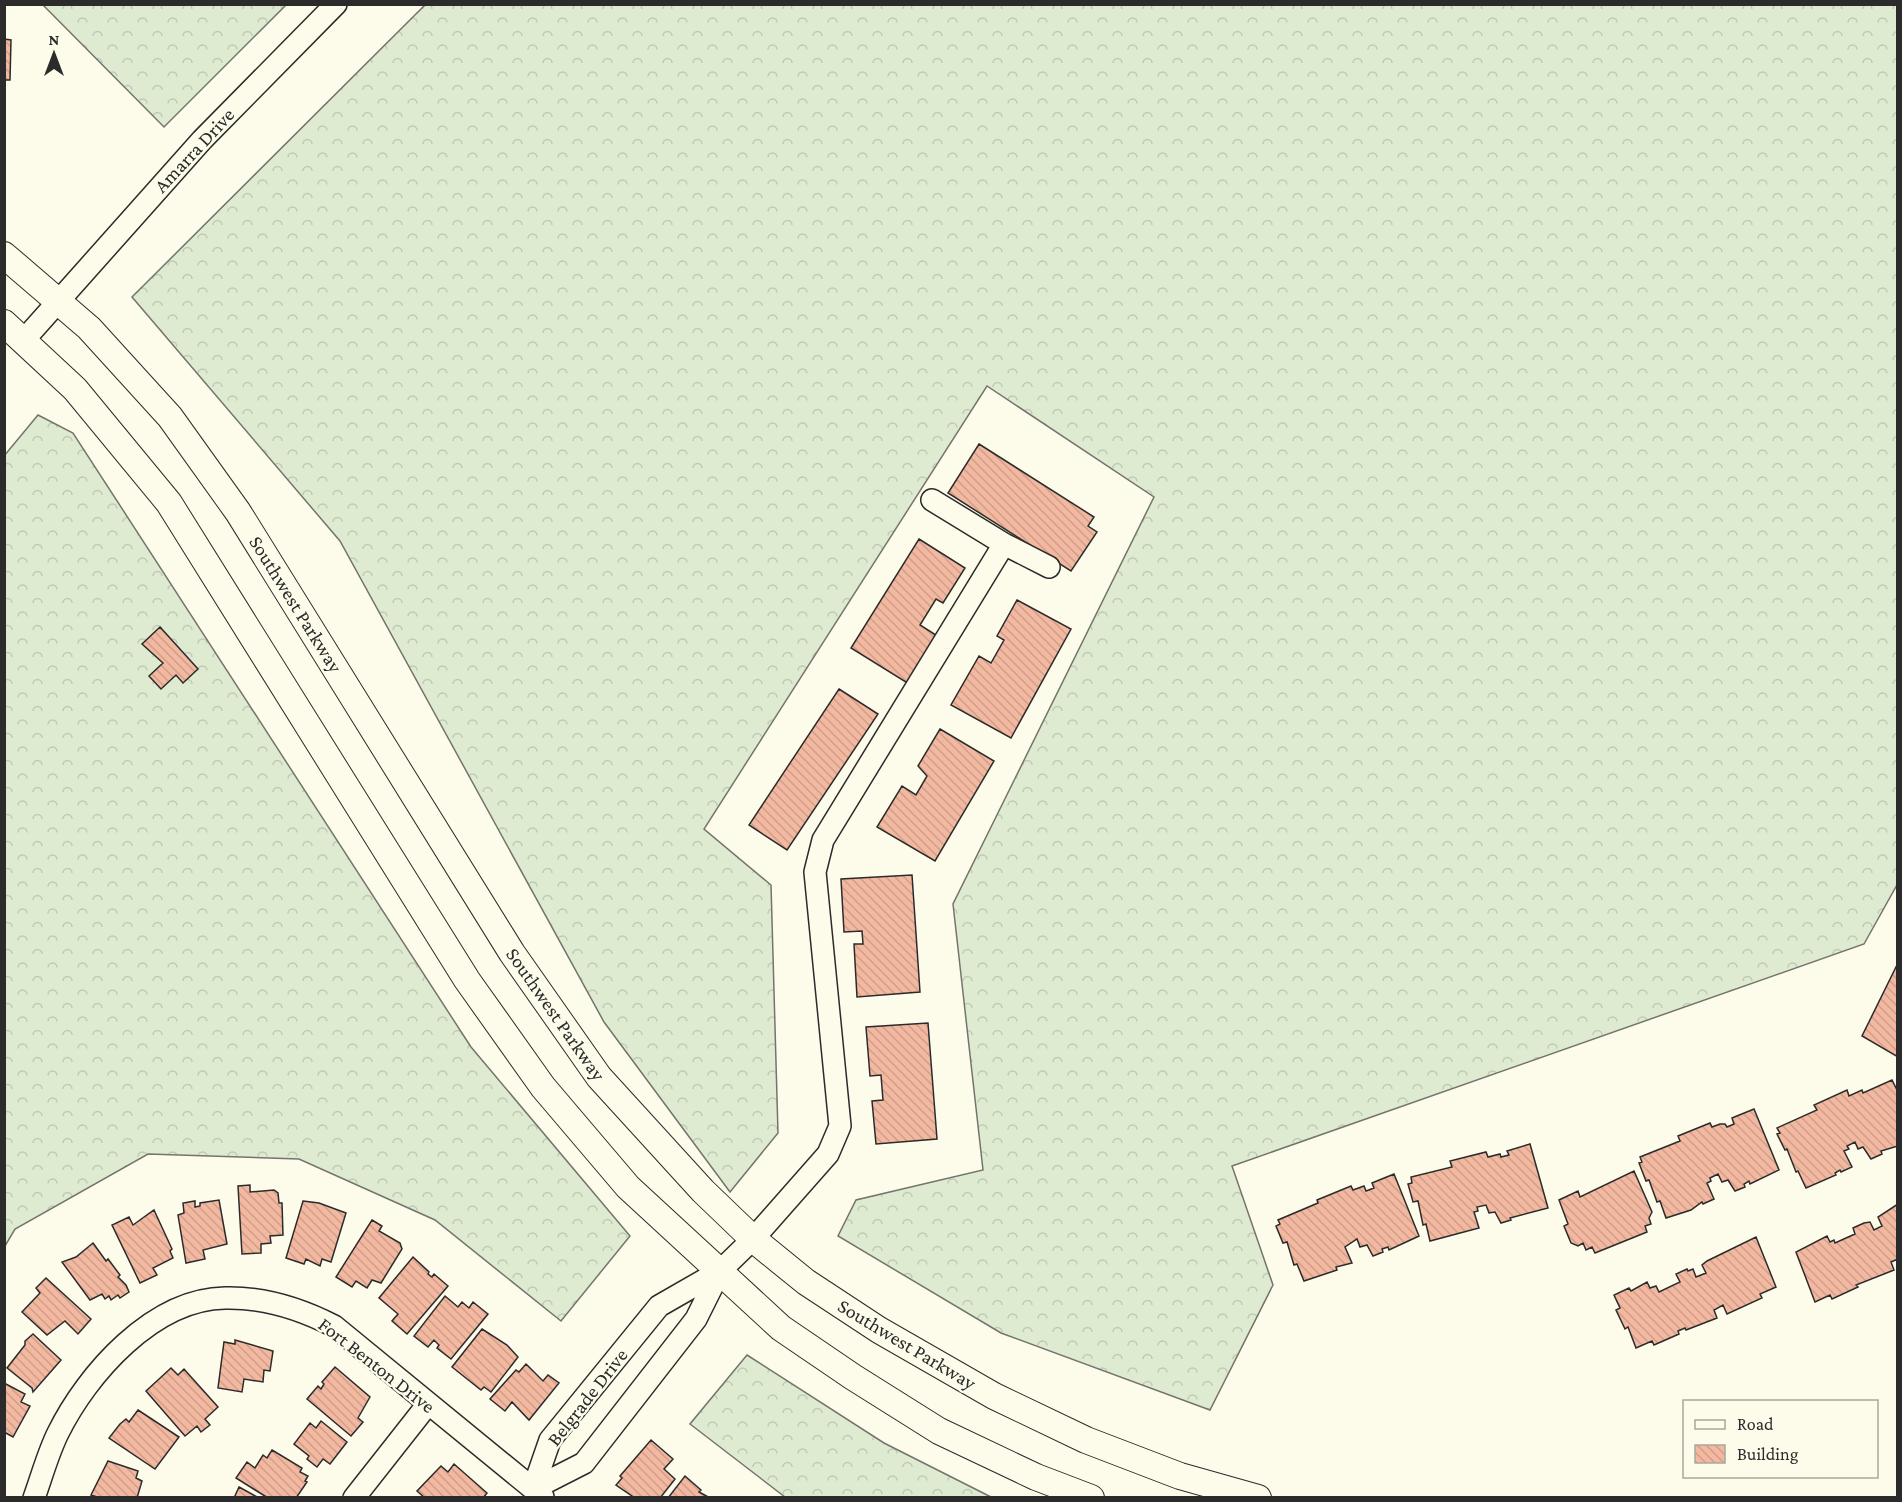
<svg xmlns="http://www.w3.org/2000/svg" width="1902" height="1502" font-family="'Crimson Pro',serif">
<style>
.forest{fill:url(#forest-crowns);stroke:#74746e;stroke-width:1.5}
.building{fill:url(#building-back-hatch);stroke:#2b2b2b;stroke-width:1.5}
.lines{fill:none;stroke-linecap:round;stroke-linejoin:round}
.minor-casing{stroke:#2b2b2b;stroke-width:24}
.major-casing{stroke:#2b2b2b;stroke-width:28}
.minor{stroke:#fdfbea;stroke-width:21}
.major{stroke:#fdfbea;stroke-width:26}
.labels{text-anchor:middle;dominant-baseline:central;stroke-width:4.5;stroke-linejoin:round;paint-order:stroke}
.street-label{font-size:20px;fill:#2b2b2b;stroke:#fdfbea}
</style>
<defs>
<pattern id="forest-crowns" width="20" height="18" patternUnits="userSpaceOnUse" patternTransform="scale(1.5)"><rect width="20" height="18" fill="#deebd1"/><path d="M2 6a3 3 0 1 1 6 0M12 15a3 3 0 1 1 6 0" fill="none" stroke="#bfcab4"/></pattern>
<pattern id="building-back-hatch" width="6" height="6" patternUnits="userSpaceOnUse" patternTransform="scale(1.5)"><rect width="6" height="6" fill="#f2b8a0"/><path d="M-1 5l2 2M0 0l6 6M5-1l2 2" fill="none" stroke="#d09e8a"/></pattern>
</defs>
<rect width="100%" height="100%" fill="#fdfbea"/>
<!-- forest -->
<path class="forest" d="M43,5H286L164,127Z
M425,5H1897L1898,883L1864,944L1232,1166L1273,1285L1210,1410L1001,1333L838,1236L856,1200L983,1170L953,904L1154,497L987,386L704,829L771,885L778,1133L730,1192L604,1022L340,541L132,297Z
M38,415L73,433L471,1047L630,1236L561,1321L435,1220L299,1159L148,1154L15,1229L5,1246L4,456Z
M747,1355L884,1443L991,1497H785L690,1424Z"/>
<!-- building -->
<path class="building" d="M4,39L11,40L10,80H4Z
M979,444L1094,517L1088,526L1097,532L1071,571L948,493Z
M919,539L965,568L943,603L936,599L920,625L939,637L909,684L851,648Z
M1017,600L1071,629L1011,738L951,705L979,656L991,663L1004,640L997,636Z
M160,627L198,669L183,683L176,675L161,689L149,676L163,663L142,644Z
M839,689L878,714L787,850L749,825Z
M940,729L994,761L935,861L877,827L902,786L916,795L927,776L918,766Z
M912,875L920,992L857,997L854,944H863L862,931L844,932L841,879Z
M1897,965H1898V1057L1862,1036Z
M928,1023L937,1139L876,1144L872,1101L883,1100L881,1075L870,1076L866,1027Z
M1892,1080L1898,1092V1146L1881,1151L1882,1154L1871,1159L1863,1147L1858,1149L1855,1142L1847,1146L1849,1149L1844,1151L1852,1167L1841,1172L1840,1170L1835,1173L1836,1175L1806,1188L1798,1171L1796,1172L1787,1149L1785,1150L1777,1134L1780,1133L1777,1128L1817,1110L1814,1105L1847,1090L1849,1096L1862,1090L1863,1093Z
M1754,1109L1779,1170L1750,1184L1749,1181L1744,1184L1745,1187L1735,1191L1728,1180L1722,1182L1718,1174L1710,1178L1711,1181L1707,1183L1714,1199L1703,1204L1702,1202L1691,1210L1666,1218L1660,1201L1657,1202L1649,1180L1646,1181L1639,1163L1642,1162L1640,1157L1680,1141L1678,1136L1710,1123L1712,1127L1720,1124H1725L1727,1127L1734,1124L1732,1118Z
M1530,1144L1548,1208L1510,1218L1511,1220L1501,1223L1495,1212L1489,1213L1486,1205L1477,1207L1478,1211L1474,1212L1479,1228L1430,1241L1426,1224L1423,1225L1418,1201L1413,1202L1408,1184L1412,1183L1411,1177L1452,1167L1450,1161L1486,1152L1488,1157L1500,1154L1501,1157L1509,1155L1507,1151Z
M1634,1171L1652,1212L1649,1218L1651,1224L1645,1226L1647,1232L1595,1253L1592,1247L1586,1250L1583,1243L1578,1246L1571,1243L1564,1226L1568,1224L1559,1200L1578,1191L1580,1197Z
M1394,1174L1419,1236L1389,1250L1388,1247L1382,1249L1383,1252L1373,1256L1367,1245L1360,1247L1357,1239L1345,1247L1352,1263L1336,1267L1337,1270L1304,1281L1297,1264L1294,1265L1287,1242L1283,1243L1276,1226L1280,1224L1278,1220L1318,1203L1317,1200L1351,1186L1353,1190L1364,1186L1366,1191L1374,1188L1372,1183Z
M250,1185V1192L274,1190L278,1193L279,1203H282L283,1235L270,1236L271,1243L261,1244V1253L242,1254L238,1186Z
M219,1200L227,1244L203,1250L205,1259L186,1263L178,1215L184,1213L183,1203L195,1201V1207L200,1206V1203Z
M303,1201L319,1203L346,1213L331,1262L322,1259L320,1266L306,1259L304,1264L286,1258Z
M1898,1204V1259L1891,1262L1894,1270L1856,1285L1858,1287L1832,1299L1830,1295L1815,1302L1796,1252L1827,1236L1830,1242L1834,1240L1835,1243L1855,1234L1853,1228L1864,1223L1870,1222L1874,1230L1882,1226L1878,1217Z
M154,1210L172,1249L170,1251L173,1258L153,1268L157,1275L140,1283L112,1225L129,1217L133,1225Z
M372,1220L382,1226L379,1231L400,1243L402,1249L381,1283L372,1280L367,1288L356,1281L352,1287L336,1277Z
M1756,1237L1776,1287L1760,1294L1762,1298L1727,1314L1723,1305L1714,1310L1717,1318L1686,1330L1685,1328L1678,1331L1679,1334L1654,1345L1652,1341L1636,1348L1628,1327L1625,1329L1616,1310L1620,1308L1614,1295L1629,1288L1631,1291L1647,1282L1650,1288L1656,1286L1659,1292L1680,1282L1676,1274L1687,1269L1688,1271L1693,1269L1696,1277L1706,1273L1702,1265L1707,1261Z
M93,1243L106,1261L108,1259L120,1275L118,1277L126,1285L129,1292L120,1298L118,1295L111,1300L109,1296L105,1299L102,1294L90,1300L62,1262L76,1257Z
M413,1257L429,1272L428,1274L432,1277L434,1274L448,1286L407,1334L392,1321L398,1314L379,1298Z
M46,1278L91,1319L78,1334L65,1321L47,1335L22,1312L40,1293L36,1288Z
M445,1296L458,1307L462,1302L469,1308L473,1302L488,1314L451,1359L437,1348L439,1345L434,1340L428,1347L414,1336Z
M482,1329L507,1345L518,1357L491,1392L484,1387L481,1390L452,1367Z
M33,1334L61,1360L33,1392L32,1388L7,1368L25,1345V1341Z
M235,1340L273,1351L270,1371L264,1370L263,1382L244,1379L242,1392L218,1388L224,1342L235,1344Z
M526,1364L543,1381L548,1375L559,1383L529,1420L512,1402L505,1411L490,1399L516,1370L519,1372Z
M335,1367L370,1397L358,1418L363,1422L351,1436L307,1399L318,1386L321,1389L324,1384L322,1382Z
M171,1368L178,1375L184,1369L218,1407L205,1419L210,1425L201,1432L197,1426L185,1436L146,1391Z
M4,1383L25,1394L21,1402L30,1406L13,1437L4,1432Z
M138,1410L179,1437L155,1469L109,1438L120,1424L126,1419L129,1422Z
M321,1421L347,1442L330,1464L323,1459L317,1467L307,1459L309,1456L294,1444L310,1423L316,1428Z
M651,1440L673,1459L664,1469L675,1479L660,1498H635L616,1485L622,1478L620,1476Z
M272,1450L302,1468L300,1472L308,1476L305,1481L307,1482L296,1498H268L236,1478L247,1462L255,1468L263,1455L267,1458Z
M108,1461L138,1471L136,1478L142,1481L137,1498H100L91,1495Z
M454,1464L487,1493L483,1498H425L417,1491L441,1466L448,1472Z
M685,1476L701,1490L699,1492L710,1498H668Z
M239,1487L259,1498H234Z"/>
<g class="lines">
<!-- minor casing -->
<g class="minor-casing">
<path id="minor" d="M23,341L202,140L336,4
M1004,544L1049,567
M533,1489L550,1440L659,1306L720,1271L753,1239L828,1154L840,1126L815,872L823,840L1004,544L932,500
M533,1489L584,1463L696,1319L720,1271
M34,1498C42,1476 48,1453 58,1433C87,1374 153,1299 225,1298C264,1297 299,1308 334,1326L543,1497
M354,1498L428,1404"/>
</g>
<!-- major casing -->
<g class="major-casing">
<path id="major" d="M4,255L89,328L170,417L238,512L512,953L599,1077L703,1191L753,1239L806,1282L879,1330L994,1396L1086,1440L1180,1476L1258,1498
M4,323L75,389L169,503L467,980L543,1087L628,1187L781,1328L853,1377L939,1431L1036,1477L1091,1498"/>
</g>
<!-- minor -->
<use href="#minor" class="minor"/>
<!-- major -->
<use href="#major" class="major"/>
</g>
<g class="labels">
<!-- street labels -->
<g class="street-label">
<text transform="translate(194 150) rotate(-47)">Amarra Drive</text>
<text transform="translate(296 604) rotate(58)">Southwest Parkway</text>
<text transform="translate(556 1014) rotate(55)">Southwest Parkway</text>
<text transform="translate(907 1344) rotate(31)">Southwest Parkway</text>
<text transform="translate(377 1365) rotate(38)">Fort Benton Drive</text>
<text transform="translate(587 1397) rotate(-52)">Belgrade Drive</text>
</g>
</g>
<!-- border -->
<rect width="1902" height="1502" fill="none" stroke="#2b2b2b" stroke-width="12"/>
<!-- legend -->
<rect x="1683" y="1400" width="195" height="78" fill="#fdfbea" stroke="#a9a89e" stroke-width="1.5"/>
<rect x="1695" y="1420" width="30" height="9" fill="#fdfbea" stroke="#a9a89e" stroke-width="1.5"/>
<text x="1737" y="1430" font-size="18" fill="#2b2b2b">Road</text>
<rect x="1695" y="1445" width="30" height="18" fill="url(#building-back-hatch)" stroke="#a9a89e" stroke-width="1.5"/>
<text x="1737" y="1460" font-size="18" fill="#2b2b2b">Building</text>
<!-- north arrow -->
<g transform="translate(54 54)" stroke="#fdfbea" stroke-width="4.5" paint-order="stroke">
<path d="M0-4.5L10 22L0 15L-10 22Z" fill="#2b2b2b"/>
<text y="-9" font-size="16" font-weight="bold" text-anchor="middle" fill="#2b2b2b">N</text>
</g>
</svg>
